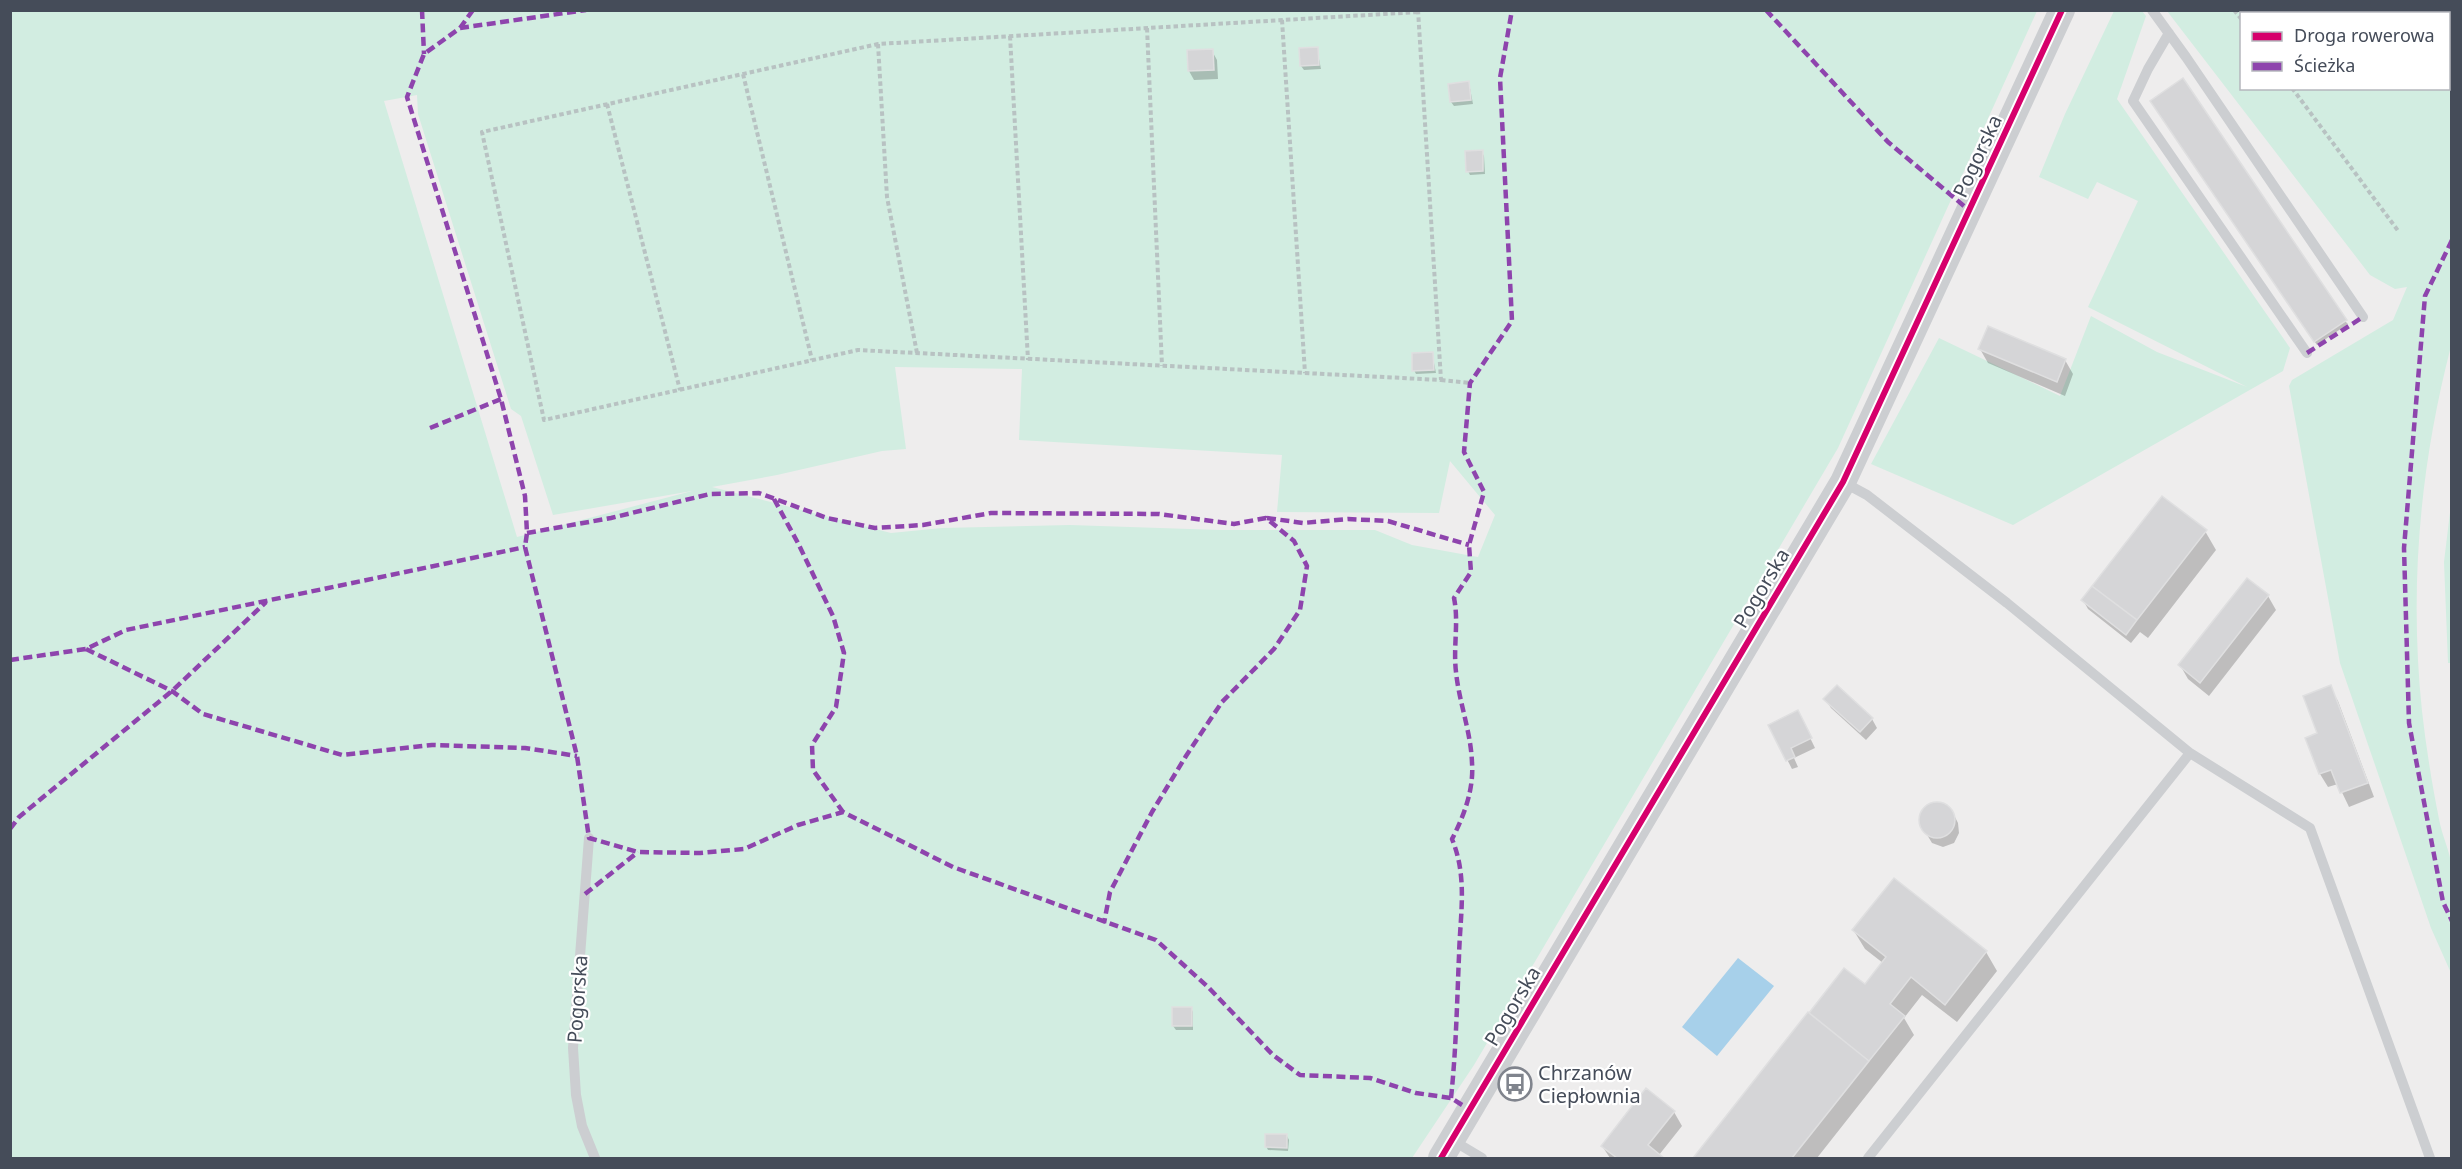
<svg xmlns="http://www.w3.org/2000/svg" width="2462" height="1169" font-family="'Noto Sans',sans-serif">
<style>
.green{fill:#d2ede1;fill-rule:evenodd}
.water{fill:#a7d0ea}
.shadow{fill:#0003}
.building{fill:#d5d5d7;stroke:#dfdfe0;stroke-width:1.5}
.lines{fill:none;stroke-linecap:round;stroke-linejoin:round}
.path{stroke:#b8c2c2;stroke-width:4;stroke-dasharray:4.5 3;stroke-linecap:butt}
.service{stroke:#ccced1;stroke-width:10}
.tertiary{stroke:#ccced1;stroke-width:26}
.quiet{stroke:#8e44ad;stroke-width:4.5;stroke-dasharray:9 4.5;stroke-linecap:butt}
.cycleway-casing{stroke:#fff;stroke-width:10}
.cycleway{stroke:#d6006c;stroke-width:6}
.labels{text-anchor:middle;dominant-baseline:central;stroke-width:4.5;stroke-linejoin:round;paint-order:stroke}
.street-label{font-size:20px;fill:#454c59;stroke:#fff}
.poi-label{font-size:20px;fill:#454c59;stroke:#fff;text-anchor:start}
</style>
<rect width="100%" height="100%" fill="#eeeded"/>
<!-- green -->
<path class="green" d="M10,11H2037L1838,448L1474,1065L1412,1158H11ZM417,95L418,114L511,409L521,416L553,515L692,491L517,537L384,101ZM895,367L1022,369L1019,440L1282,455L1277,512L1439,513L1450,461L1495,515L1478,557L1412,545L1375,530H1220L1070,525L942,528L891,533L712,487L777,475L882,451L906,449Z
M2114,11H2142L2146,16L2117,99L2290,348L2283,371L2013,525L1871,464L1939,338L2060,396L2091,316L2157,352L2247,387L2088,307L2138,201L2097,182L2088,199L2039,177L2065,114Z
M2167,11H2451V346C2420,466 2409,587 2422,711C2426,747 2432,784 2439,819C2442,836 2450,851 2452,868C2455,901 2452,939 2451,973L2431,928L2340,663L2289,386L2292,380L2393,320L2407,287L2395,289L2370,275ZM2242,14H2448V88H2242Z
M2451,504L2452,663H2448L2444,562Z"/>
<!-- water -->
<path class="water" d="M1738,958L1774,986L1717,1056L1682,1027Z"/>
<!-- shadow -->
<path class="shadow" d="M1317,49L1321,69L1304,70L1301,66Z
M1212,51L1217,60L1218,79L1194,80L1189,71Z
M1469,83L1473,104L1454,106L1451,102Z
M2154,105L2345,321L2348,324L2317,345Z
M1482,152L1484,156L1485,174L1470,175L1468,171Z
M1980,349L2065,360L2073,374L2065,396L1988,363Z
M1432,353L1436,373L1416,374L1414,370Z
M2205,531L2216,550L2148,638L2140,632L2131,643L2088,609L2083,600Z
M2268,596L2276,610L2209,696L2188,679L2180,665Z
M2330,687L2338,701L2374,797L2349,807L2338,784L2328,787L2320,774Z
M1825,699L1872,719L1877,728L1866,740L1831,708Z
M1802,721L1815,748L1794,758L1798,767L1792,769L1770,726Z
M1940,803L1953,813L1958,823L1959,833L1954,843L1943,847L1932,843L1920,823L1921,812L1925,807Z
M1894,880L1986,952L1997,971L1957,1022L1922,995L1904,1018L1914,1035L1817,1158H1695L1844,970L1865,987L1883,963L1865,949L1854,931Z
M1191,1008L1193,1012V1030H1176L1173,1026Z
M1674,1112L1682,1126L1659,1155L1662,1158H1610L1602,1146Z
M1287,1136L1289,1140L1288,1151L1268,1150L1266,1146Z"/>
<!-- building -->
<path class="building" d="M1318,47L1319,65L1300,66L1299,48Z
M1213,49L1214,70L1188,71L1187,50Z
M2183,78L2347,320L2314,342L2150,101Z
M1469,81L1471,100L1450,102L1448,84Z
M1483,150V171L1466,172L1465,151Z
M1988,326L2066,359L2057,382L1978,349Z
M1433,352L1434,370L1412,371V353Z
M2162,496L2207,530L2137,620L2092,586Z
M2247,578L2269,595L2200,683L2178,665Z
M2092,586L2137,620L2126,635L2081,600Z
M1837,685L1873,718L1860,732L1823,699Z
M2331,685L2368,783L2340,793L2331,770L2319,774L2305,738L2317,733L2303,696Z
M1798,710L1812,738L1791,748L1795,757L1786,761L1768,725Z
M1919 820a18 18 0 1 1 36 0a18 18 0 1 1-36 0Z
M1894,878L1987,951L1945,1005L1911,977L1890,1004L1905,1016L1869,1061L1809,1013L1844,968L1865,984L1886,957L1852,930Z
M1172,1007H1192V1026H1172Z
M1808,1012L1869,1061L1792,1158H1693Z
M1646,1088L1675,1111L1648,1145L1664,1158H1617L1601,1146Z
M1265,1134H1287V1148L1265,1147Z"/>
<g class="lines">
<!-- path -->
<path class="path" d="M1418,10L1441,380L858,350L544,420L482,132L878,44L1418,12
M2234,10L2242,20
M1282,20L1305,373
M1147,28L1162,366
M1010,36L1028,360
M878,44L887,197L917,353
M743,74L812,360
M2292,88L2399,232
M607,104L680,390
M1441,380L1470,383"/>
<!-- service -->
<path class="service" d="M2152,10L2186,57L2363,317
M2169,33L2148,69L2133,101L2307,353
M1843,482L1867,495L2007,603L2190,753L1868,1158
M2190,753L2310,828L2430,1158
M589,838L573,1048L576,1095L582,1126L595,1158
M1452,1140L1482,1158"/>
<!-- tertiary -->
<path class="tertiary" d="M1441,1158L1843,482L2062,10"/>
<!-- quiet -->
<path class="quiet" d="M422,10L424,54
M473,10L460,28L424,54L407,97L501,399L525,496L527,533L525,547L577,756L589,838L638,852L700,853L744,849L798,825L843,812L953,867L1156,940L1208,987L1273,1055L1300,1075L1370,1078L1416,1093L1451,1098L1470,1110
M1766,10L1888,142L1970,211
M460,28L586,10
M2452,240L2425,296L2404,548L2409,723L2443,902L2452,921
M2307,353L2363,317
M430,428L501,399
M774,499L798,543L833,616L844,653L836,707L812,745L813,770L843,812
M1267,518L1303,523L1348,519L1388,521L1469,545
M527,533L611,518L710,494L759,493L827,518L875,528L923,525L991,513L1159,514L1234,524L1266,518L1294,541L1307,566L1300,610L1274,649L1222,702L1186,756L1152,812L1110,892L1104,923
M86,649L172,691L203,714L342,755L432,745L525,748L577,756
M10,660L86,649L126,630L525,547
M10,829L19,817L172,691L266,602
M585,894L638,852
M1451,1098C1456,1051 1457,1003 1459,956C1460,915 1468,878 1452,839C1464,816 1474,789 1472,763C1471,732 1459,702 1456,672C1453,647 1459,622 1454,598L1471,572L1469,545L1484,492L1464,452L1470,383L1512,321L1500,78L1512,10"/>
<!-- cycleway casing -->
<g class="cycleway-casing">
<path id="cycleway" d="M1441,1158L1843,482L2062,10"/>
</g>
<!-- cycleway -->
<use href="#cycleway" class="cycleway"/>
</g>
<!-- icons -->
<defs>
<g id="bus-ring" transform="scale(1.725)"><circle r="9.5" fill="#fff" stroke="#80848d" stroke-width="1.5"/><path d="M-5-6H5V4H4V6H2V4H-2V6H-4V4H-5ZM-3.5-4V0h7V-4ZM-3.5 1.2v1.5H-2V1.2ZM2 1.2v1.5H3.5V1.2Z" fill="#80848d"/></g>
</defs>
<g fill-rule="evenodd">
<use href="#bus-ring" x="1515" y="1084"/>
</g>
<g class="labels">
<!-- street labels -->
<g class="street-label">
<text transform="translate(1977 156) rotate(-65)">Pogorska</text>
<text transform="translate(1761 588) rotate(-59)">Pogorska</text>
<text transform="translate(577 999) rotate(-86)">Pogorska</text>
<text transform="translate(1512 1006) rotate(-59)">Pogorska</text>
</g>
<!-- poi labels -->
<g class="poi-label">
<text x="1538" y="1072">Chrzanów<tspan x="1538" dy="23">Ciepłownia</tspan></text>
</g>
</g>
<!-- border -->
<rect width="2462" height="1169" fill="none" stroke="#454c59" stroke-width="24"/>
<!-- legend -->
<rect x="2240" y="12" width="210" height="78" fill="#ffffff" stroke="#b5b7bd" stroke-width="1.5"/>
<rect x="2252" y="32" width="30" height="9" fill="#d6006c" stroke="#b5b7bd" stroke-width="1.5"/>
<text x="2294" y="42" font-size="18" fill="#454c59">Droga rowerowa</text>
<rect x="2252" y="62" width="30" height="9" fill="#8e44ad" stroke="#b5b7bd" stroke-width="1.5"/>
<text x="2294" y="72" font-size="18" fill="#454c59">Ścieżka</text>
</svg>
